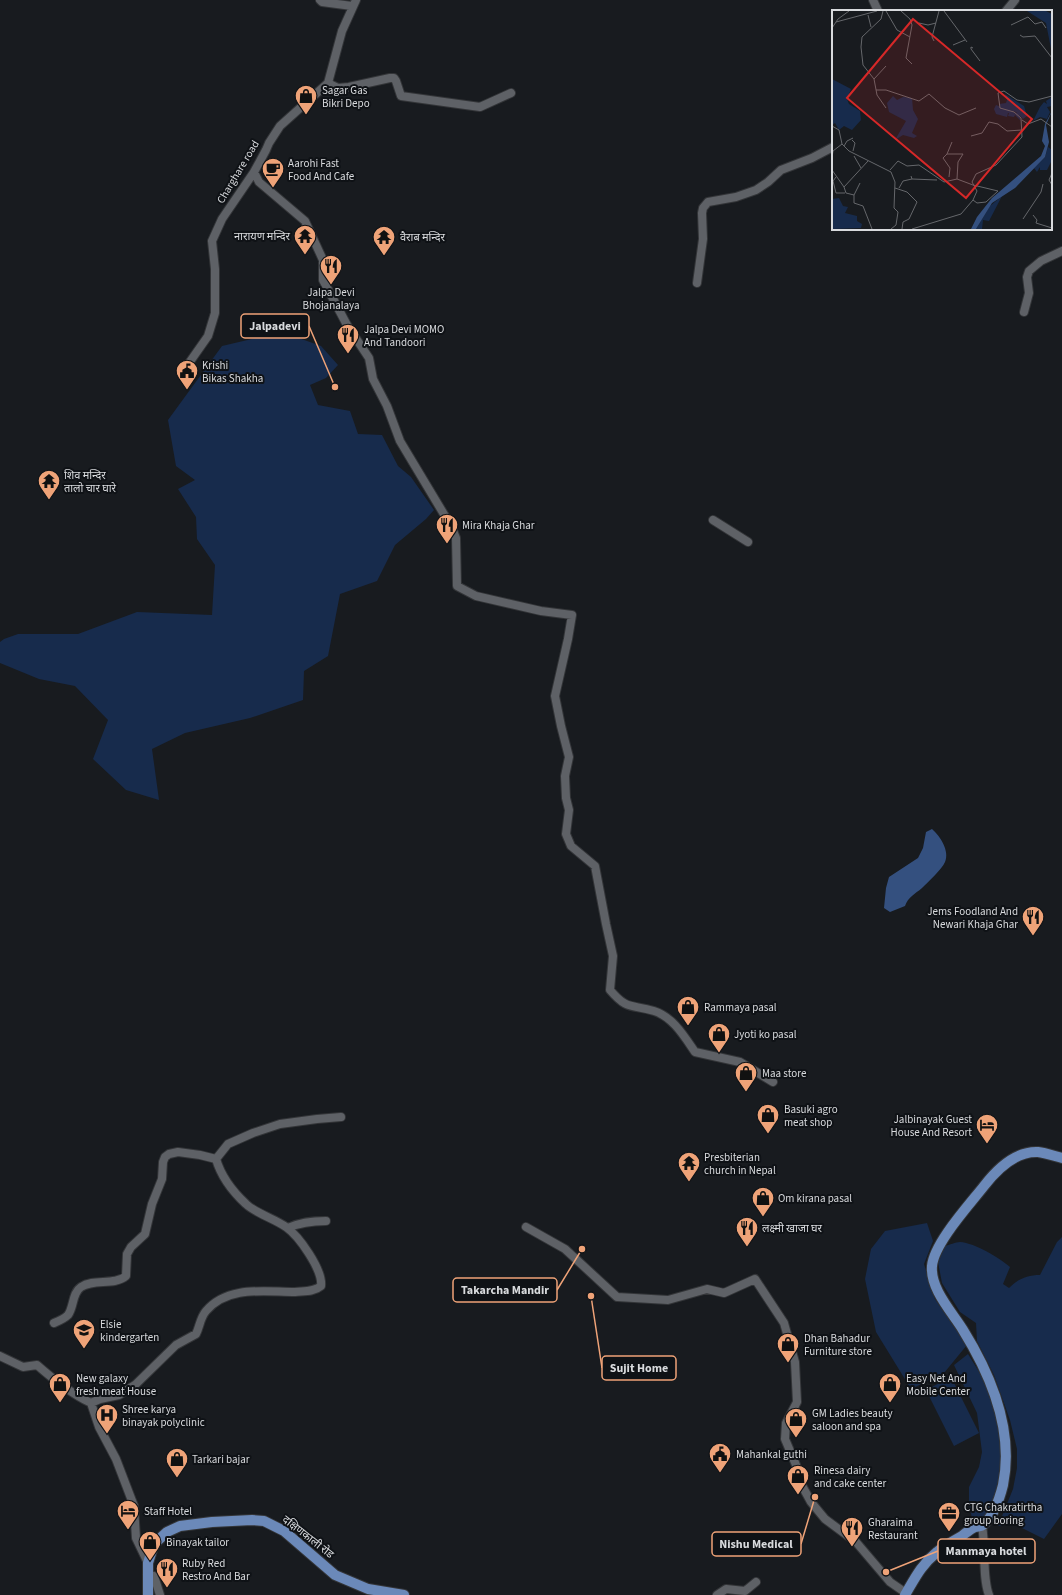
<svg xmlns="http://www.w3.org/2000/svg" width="1062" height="1595" font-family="'Source Sans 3','Noto Sans Devanagari',sans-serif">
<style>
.green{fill:#172b4c}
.water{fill:#34507f}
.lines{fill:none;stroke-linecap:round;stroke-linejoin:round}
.minor-casing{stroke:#333538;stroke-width:10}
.major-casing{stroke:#333538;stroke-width:12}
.minor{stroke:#5e6166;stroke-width:8}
.major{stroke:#6b89b9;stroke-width:10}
.labels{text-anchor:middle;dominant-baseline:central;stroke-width:4;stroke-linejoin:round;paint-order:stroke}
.poi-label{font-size:11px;fill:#d8dadd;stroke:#0f1216;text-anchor:start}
.street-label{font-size:11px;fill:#d8dadd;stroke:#0f1216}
.inset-road{fill:none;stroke:#65676b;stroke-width:1}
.view{fill:#d62828;fill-opacity:0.15;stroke:#d62828;stroke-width:2}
.inset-edge{fill:none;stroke:#d8dadd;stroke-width:2}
.leader{fill:none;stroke:#efa378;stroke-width:1.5}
.callout-dot{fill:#efa378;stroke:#0f1216;stroke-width:1.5}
.callout{fill:#0f1216;stroke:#efa378;stroke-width:1.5}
.callout-label{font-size:12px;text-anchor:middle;font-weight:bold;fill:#d8dadd}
</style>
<rect width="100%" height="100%" fill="#181b1f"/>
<!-- green -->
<path class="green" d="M282,332L321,346L338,365L326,378L310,385L318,405L350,411L358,434L382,435L398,466L411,477L434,510L426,519L395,545L377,581L340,594L328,656L304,671L303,700L250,718L185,733L152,749L159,800L126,790L93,759L108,720L75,686L39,679L0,663V642L4,639L18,634H78L137,612L212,615L215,565L197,539L196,517L178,489L195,480L176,466L168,420L222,346Z
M927,1223L933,1241L924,1264L935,1299L967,1345L944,1373L911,1389L876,1332L865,1279L871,1249L885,1231Z
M1062,1237V1514L1044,1539L1014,1524L998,1526L1013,1489L1017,1468V1449L1010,1420L994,1375L977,1341L976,1323L960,1312L942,1283L938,1262L945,1246C949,1245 956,1242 960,1242C975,1243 1000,1258 1010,1267L1003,1284L1009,1288C1018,1279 1027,1275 1040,1275L1057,1242Z
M968,1354L983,1378L994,1404L1003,1432L998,1503L978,1527L973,1522L969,1505V1487L979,1467L982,1452L977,1413L954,1365Z
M951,1377L979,1433L954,1446L926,1390Z"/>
<!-- water -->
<path class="water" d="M932,829C940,836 950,851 945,862C942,869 928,882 922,888C915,894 908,897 905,906L890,912L884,908L886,888L889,877L918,858L923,848L926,832Z"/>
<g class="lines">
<!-- minor casing -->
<g class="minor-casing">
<path id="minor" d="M320,0L322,2L352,6
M873,0L878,11
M1006,11L1015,0
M328,83L338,88L349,87L390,78H394L396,81L401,96L480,107L511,93
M254,172L259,182L305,221L323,260V280L347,325L369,358L373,379L387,406L400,441L451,526L456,538L457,586L476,596L541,611L572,615L568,639L555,696L561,726L569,757L565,776L566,798L569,810L566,834L571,846L595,866L606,924L613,956L610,990C628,1011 631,1004 654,1011C673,1017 684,1036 695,1052L740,1062L773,1082
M697,283L703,239L702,213L703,208L708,202L736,197L756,190L768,182L781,170L812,158L833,147
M1024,312L1029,293L1027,277L1029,271L1041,261L1062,251
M182,373L208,336L215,313V269L212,241L222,219L254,172L266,150L269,143L280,126L328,83L342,31L356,0
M713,520L748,542
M526,1227L565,1249L617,1297L668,1300L707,1289L724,1293L755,1279L784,1323L795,1362L797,1402L786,1423L785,1439L796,1465L800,1482L811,1502L825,1519L856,1542L890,1582L906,1593
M288,1228C301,1222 312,1221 326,1221
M54,1323C59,1321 65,1318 68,1315C74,1307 72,1293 81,1287C94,1278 114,1286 126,1276L127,1254L131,1247L145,1234L152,1204L162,1179L163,1162L165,1157L169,1154L178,1152L200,1155L216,1159
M0,1356L23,1367L37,1365C54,1380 70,1393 91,1403L99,1427L116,1459L134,1506L136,1538L148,1563
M91,1403L100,1399L119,1395L135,1385L176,1345L196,1334C200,1326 200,1318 206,1311C228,1285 265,1292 295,1292C304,1291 314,1292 321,1286C323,1270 299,1236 286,1227C275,1219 255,1213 246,1204C233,1192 221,1176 216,1159L228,1144L253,1133L280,1124L317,1119L341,1117
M982,1526C986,1547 982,1577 989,1595
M147,1574L154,1576L160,1595
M717,1595L726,1589L745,1591L756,1582"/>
</g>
<!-- major casing -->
<g class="major-casing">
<path id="major" d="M148,1595V1563L154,1544L167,1532L180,1526L212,1522L252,1520L264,1521L284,1531L335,1575L368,1589L404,1595
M905,1595C915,1578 921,1565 937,1552C945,1545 954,1541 962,1536C966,1533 970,1529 975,1527C978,1526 981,1527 983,1525C994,1516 1000,1497 1003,1485C1014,1431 991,1375 963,1330C952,1312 930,1289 932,1266C934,1243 970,1204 984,1186C997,1169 1016,1151 1038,1152C1046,1153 1054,1156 1062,1158"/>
</g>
<!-- minor -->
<use href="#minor" class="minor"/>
<!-- major -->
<use href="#major" class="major"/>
</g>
<!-- icons -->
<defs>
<g id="shop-pin" transform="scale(1.15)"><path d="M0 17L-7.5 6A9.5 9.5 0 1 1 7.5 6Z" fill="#efa378" stroke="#0f1216"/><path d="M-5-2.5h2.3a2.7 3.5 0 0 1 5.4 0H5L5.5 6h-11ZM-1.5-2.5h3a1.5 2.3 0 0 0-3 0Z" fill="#111"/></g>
<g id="cafe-pin" transform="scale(1.15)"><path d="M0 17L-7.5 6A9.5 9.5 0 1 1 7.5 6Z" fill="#efa378" stroke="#0f1216"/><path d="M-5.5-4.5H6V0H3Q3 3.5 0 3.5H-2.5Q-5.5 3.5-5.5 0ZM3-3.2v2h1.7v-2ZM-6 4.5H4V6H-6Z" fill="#111"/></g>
<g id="temple-pin" transform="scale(1.15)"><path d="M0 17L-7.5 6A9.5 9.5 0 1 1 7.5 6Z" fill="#efa378" stroke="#0f1216"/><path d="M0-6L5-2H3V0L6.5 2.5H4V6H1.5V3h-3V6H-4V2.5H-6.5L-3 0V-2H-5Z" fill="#111"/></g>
<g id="restaurant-pin" transform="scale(1.15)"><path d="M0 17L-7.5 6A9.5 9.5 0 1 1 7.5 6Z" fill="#efa378" stroke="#0f1216"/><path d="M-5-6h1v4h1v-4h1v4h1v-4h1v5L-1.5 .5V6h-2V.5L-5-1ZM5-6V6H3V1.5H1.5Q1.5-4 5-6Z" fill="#111"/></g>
<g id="civic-pin" transform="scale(1.15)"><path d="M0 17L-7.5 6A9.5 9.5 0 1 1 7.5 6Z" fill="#efa378" stroke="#0f1216"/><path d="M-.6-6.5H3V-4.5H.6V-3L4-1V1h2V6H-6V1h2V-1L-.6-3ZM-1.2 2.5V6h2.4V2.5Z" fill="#111"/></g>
<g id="hotel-pin" transform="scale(1.15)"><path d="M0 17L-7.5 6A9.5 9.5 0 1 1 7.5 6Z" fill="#efa378" stroke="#0f1216"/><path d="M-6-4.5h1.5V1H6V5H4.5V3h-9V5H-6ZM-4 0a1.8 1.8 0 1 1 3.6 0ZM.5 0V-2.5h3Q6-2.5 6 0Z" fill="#111"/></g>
<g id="school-pin" transform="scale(1.15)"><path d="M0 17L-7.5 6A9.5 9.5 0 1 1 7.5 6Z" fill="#efa378" stroke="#0f1216"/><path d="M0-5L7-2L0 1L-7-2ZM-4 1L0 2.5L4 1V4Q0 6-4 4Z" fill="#111"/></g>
<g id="hospital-pin" transform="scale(1.15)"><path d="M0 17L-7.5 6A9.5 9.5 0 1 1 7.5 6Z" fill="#efa378" stroke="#0f1216"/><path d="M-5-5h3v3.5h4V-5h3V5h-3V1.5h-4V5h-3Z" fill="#111"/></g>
<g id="office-pin" transform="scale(1.15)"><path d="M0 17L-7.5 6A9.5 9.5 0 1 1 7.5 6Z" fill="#efa378" stroke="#0f1216"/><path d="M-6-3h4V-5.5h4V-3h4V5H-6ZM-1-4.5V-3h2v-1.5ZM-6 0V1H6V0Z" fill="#111"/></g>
</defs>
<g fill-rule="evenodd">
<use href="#shop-pin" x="306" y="96"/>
<use href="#cafe-pin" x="273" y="169"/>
<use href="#temple-pin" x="305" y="236"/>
<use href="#temple-pin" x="384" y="237"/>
<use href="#restaurant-pin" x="331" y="266"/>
<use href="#restaurant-pin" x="348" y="335"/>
<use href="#civic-pin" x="187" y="371"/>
<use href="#temple-pin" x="49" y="481"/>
<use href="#restaurant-pin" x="447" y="525"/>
<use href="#restaurant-pin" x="1033" y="917"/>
<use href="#shop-pin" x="688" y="1007"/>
<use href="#shop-pin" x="719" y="1034"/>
<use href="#shop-pin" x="746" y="1073"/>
<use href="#shop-pin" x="768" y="1115"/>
<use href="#hotel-pin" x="987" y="1125"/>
<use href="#temple-pin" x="689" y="1163"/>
<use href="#shop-pin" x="763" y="1198"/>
<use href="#restaurant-pin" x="747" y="1228"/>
<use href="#school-pin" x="84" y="1330"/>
<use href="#shop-pin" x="788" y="1344"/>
<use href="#shop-pin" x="60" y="1384"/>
<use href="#shop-pin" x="890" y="1384"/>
<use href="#hospital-pin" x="107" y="1415"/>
<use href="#shop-pin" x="796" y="1419"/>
<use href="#civic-pin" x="720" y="1454"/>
<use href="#shop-pin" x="177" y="1459"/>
<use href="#shop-pin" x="798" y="1476"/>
<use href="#hotel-pin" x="128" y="1511"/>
<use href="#office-pin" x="949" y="1513"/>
<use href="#restaurant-pin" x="852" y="1528"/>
<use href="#shop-pin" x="150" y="1542"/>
<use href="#restaurant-pin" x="167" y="1569"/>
</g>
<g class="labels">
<!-- poi labels -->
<g class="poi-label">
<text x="322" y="90">Sagar Gas<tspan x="322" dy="13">Bikri Depo</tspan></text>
<text x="288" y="163">Aarohi Fast<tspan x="288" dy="13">Food And Cafe</tspan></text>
<text x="290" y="236" text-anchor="end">नारायण मन्दिर</text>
<text x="400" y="237">वैराब मन्दिर</text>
<text x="331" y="292" text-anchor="middle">Jalpa Devi<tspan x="331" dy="13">Bhojanalaya</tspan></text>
<text x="364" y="329">Jalpa Devi MOMO<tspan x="364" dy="13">And Tandoori</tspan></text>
<text x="202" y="365">Krishi<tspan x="202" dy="13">Bikas Shakha</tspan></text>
<text x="64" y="475">शिव मन्दिर<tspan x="64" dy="13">तालो चार घारे</tspan></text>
<text x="462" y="525">Mira Khaja Ghar</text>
<text x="1018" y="911" text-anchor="end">Jems Foodland And<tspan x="1018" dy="13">Newari Khaja Ghar</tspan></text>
<text x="704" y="1007">Rammaya pasal</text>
<text x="734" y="1034">Jyoti ko pasal</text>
<text x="762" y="1073">Maa store</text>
<text x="784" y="1109">Basuki agro<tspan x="784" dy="13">meat shop</tspan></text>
<text x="972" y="1119" text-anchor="end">Jalbinayak Guest<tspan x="972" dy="13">House And Resort</tspan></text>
<text x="704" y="1157">Presbiterian<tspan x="704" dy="13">church in Nepal</tspan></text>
<text x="778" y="1198">Om kirana pasal</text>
<text x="762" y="1228">लक्ष्मी खाजा घर</text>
<text x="100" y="1324">Elsie<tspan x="100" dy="13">kindergarten</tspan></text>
<text x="804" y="1338">Dhan Bahadur<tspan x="804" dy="13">Furniture store</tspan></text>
<text x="76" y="1378">New galaxy<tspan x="76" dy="13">fresh meat House</tspan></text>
<text x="906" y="1378">Easy Net And<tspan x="906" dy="13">Mobile Center</tspan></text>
<text x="122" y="1409">Shree karya<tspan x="122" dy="13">binayak polyclinic</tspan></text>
<text x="812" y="1413">GM Ladies beauty<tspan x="812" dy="13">saloon and spa</tspan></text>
<text x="736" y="1454">Mahankal guthi</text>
<text x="192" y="1459">Tarkari bajar</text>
<text x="814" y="1470">Rinesa dairy<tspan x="814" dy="13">and cake center</tspan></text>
<text x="964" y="1507">CTG Chakratirtha<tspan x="964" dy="13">group boring</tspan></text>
<text x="144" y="1511">Staff Hotel</text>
<text x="868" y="1522">Gharaima<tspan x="868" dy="13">Restaurant</tspan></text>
<text x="166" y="1542">Binayak tailor</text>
<text x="182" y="1563">Ruby Red<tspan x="182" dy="13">Restro And Bar</tspan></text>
</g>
<!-- street labels -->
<g class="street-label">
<text transform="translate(238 172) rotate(-59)">Charghare road</text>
<text transform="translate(308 1537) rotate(38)">दक्षिणकाली रोड</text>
</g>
</g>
<!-- overview -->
<g transform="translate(832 10)">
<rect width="220" height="220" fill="#181b1f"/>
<path d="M195,1H214L220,4V44L214,13ZM0,69L19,79L15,89L17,94L28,101L29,110L20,120L12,116L7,120L3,113L0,115ZM173,84L192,96L195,106L191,109L184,102L169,98L167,94L174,93L175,90ZM61,86L65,90L71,87L80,88L81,100L86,109L80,123L85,126L82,128L71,125L63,130L74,111L57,102L55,93ZM220,87V96L215,97L218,102L215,109L208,107L201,111L208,97L212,92L215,94L214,91ZM164,95L187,104L189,111L183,105L182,107L176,106L177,103L181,104L176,103L175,107L164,104L162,99ZM216,137L220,140V150L215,160H208V157L205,162L202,158L213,147ZM170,186L157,211L151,210L150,219H144L158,196ZM7,188L11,196L16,197L13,203L25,206V211L30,214L29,218L0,219V189Z" fill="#172b4c"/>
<path d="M220,101L214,115L217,132L213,147L183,178L160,193L144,219H139L145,207L160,188L209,146L213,136L210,131L213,114Z" fill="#34507f"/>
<path class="inset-road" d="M51,1L49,9L30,27L29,37L31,55L42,69L45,85L54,98M54,1L65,20L78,27M69,1L78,9L80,15L74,48L80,54M112,1L135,32M36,5L39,17M4,12L6,9L17,1M87,13L96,15L104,13M179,15L196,7L203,14L210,12L214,18M0,18L4,12L45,1M188,25L191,27L203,26L220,48M102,31L100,27L107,1M121,35L133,30M141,38L139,37V39L148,51M42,69L54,56M44,80H54L87,91L97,84L113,98L127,105L144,98M190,110L196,114L209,109L220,117M0,116L7,120L10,134L17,141L59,162L63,172L62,198L66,202L64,215L59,219M139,126L150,123L157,112L166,114L175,121L190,120M20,130L23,133L21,141M120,132L115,144H131L126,152L125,169M12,136L15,131L21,128M115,144L111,148L118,158L117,167M22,146L29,158M0,147L1,141L10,134M36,151L12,177L14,183L22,185V193L31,196L40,219M0,160L12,177M58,160L66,151L75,156L87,155L112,172L125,169L141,175M220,163L217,170L220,175M4,167L1,171L4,183H13M80,169L105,170M63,178L75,182L85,192L77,209L71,212L70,219M67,178L71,171L80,169L79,166M22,185L28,173M141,190L145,193L154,192L166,181L141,175M201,205L205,210L204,213L220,218M191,209L209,182L211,174M80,219L129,204L141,190L145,181L140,172L144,164L164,155L190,127L189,108L182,102L168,98L166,83L172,81L185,90L197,92L220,86"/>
<path class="view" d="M81,9L200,109L134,188L15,88Z"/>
<rect width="220" height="220" class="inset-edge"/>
</g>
<!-- callouts -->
<path class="leader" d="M335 387L309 326M582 1249L557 1290M591 1296L602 1368M815 1497L801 1544M886 1572L938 1551"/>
<g class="callout-dot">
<circle cx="335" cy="387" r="4"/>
<circle cx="582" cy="1249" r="4"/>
<circle cx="591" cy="1296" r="4"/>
<circle cx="815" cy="1497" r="4"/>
<circle cx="886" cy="1572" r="4"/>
</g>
<g class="callout">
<rect x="241" y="314" width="68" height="24" rx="4"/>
<rect x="453" y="1278" width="104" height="24" rx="4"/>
<rect x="602" y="1356" width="74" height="24" rx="4"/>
<rect x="712" y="1532" width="89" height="24" rx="4"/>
<rect x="938" y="1539" width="97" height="24" rx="4"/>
</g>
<g class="callout-label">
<text x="275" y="330">Jalpadevi</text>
<text x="505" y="1294">Takarcha Mandir</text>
<text x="639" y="1372">Sujit Home</text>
<text x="756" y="1548">Nishu Medical</text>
<text x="986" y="1555">Manmaya hotel</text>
</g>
</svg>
